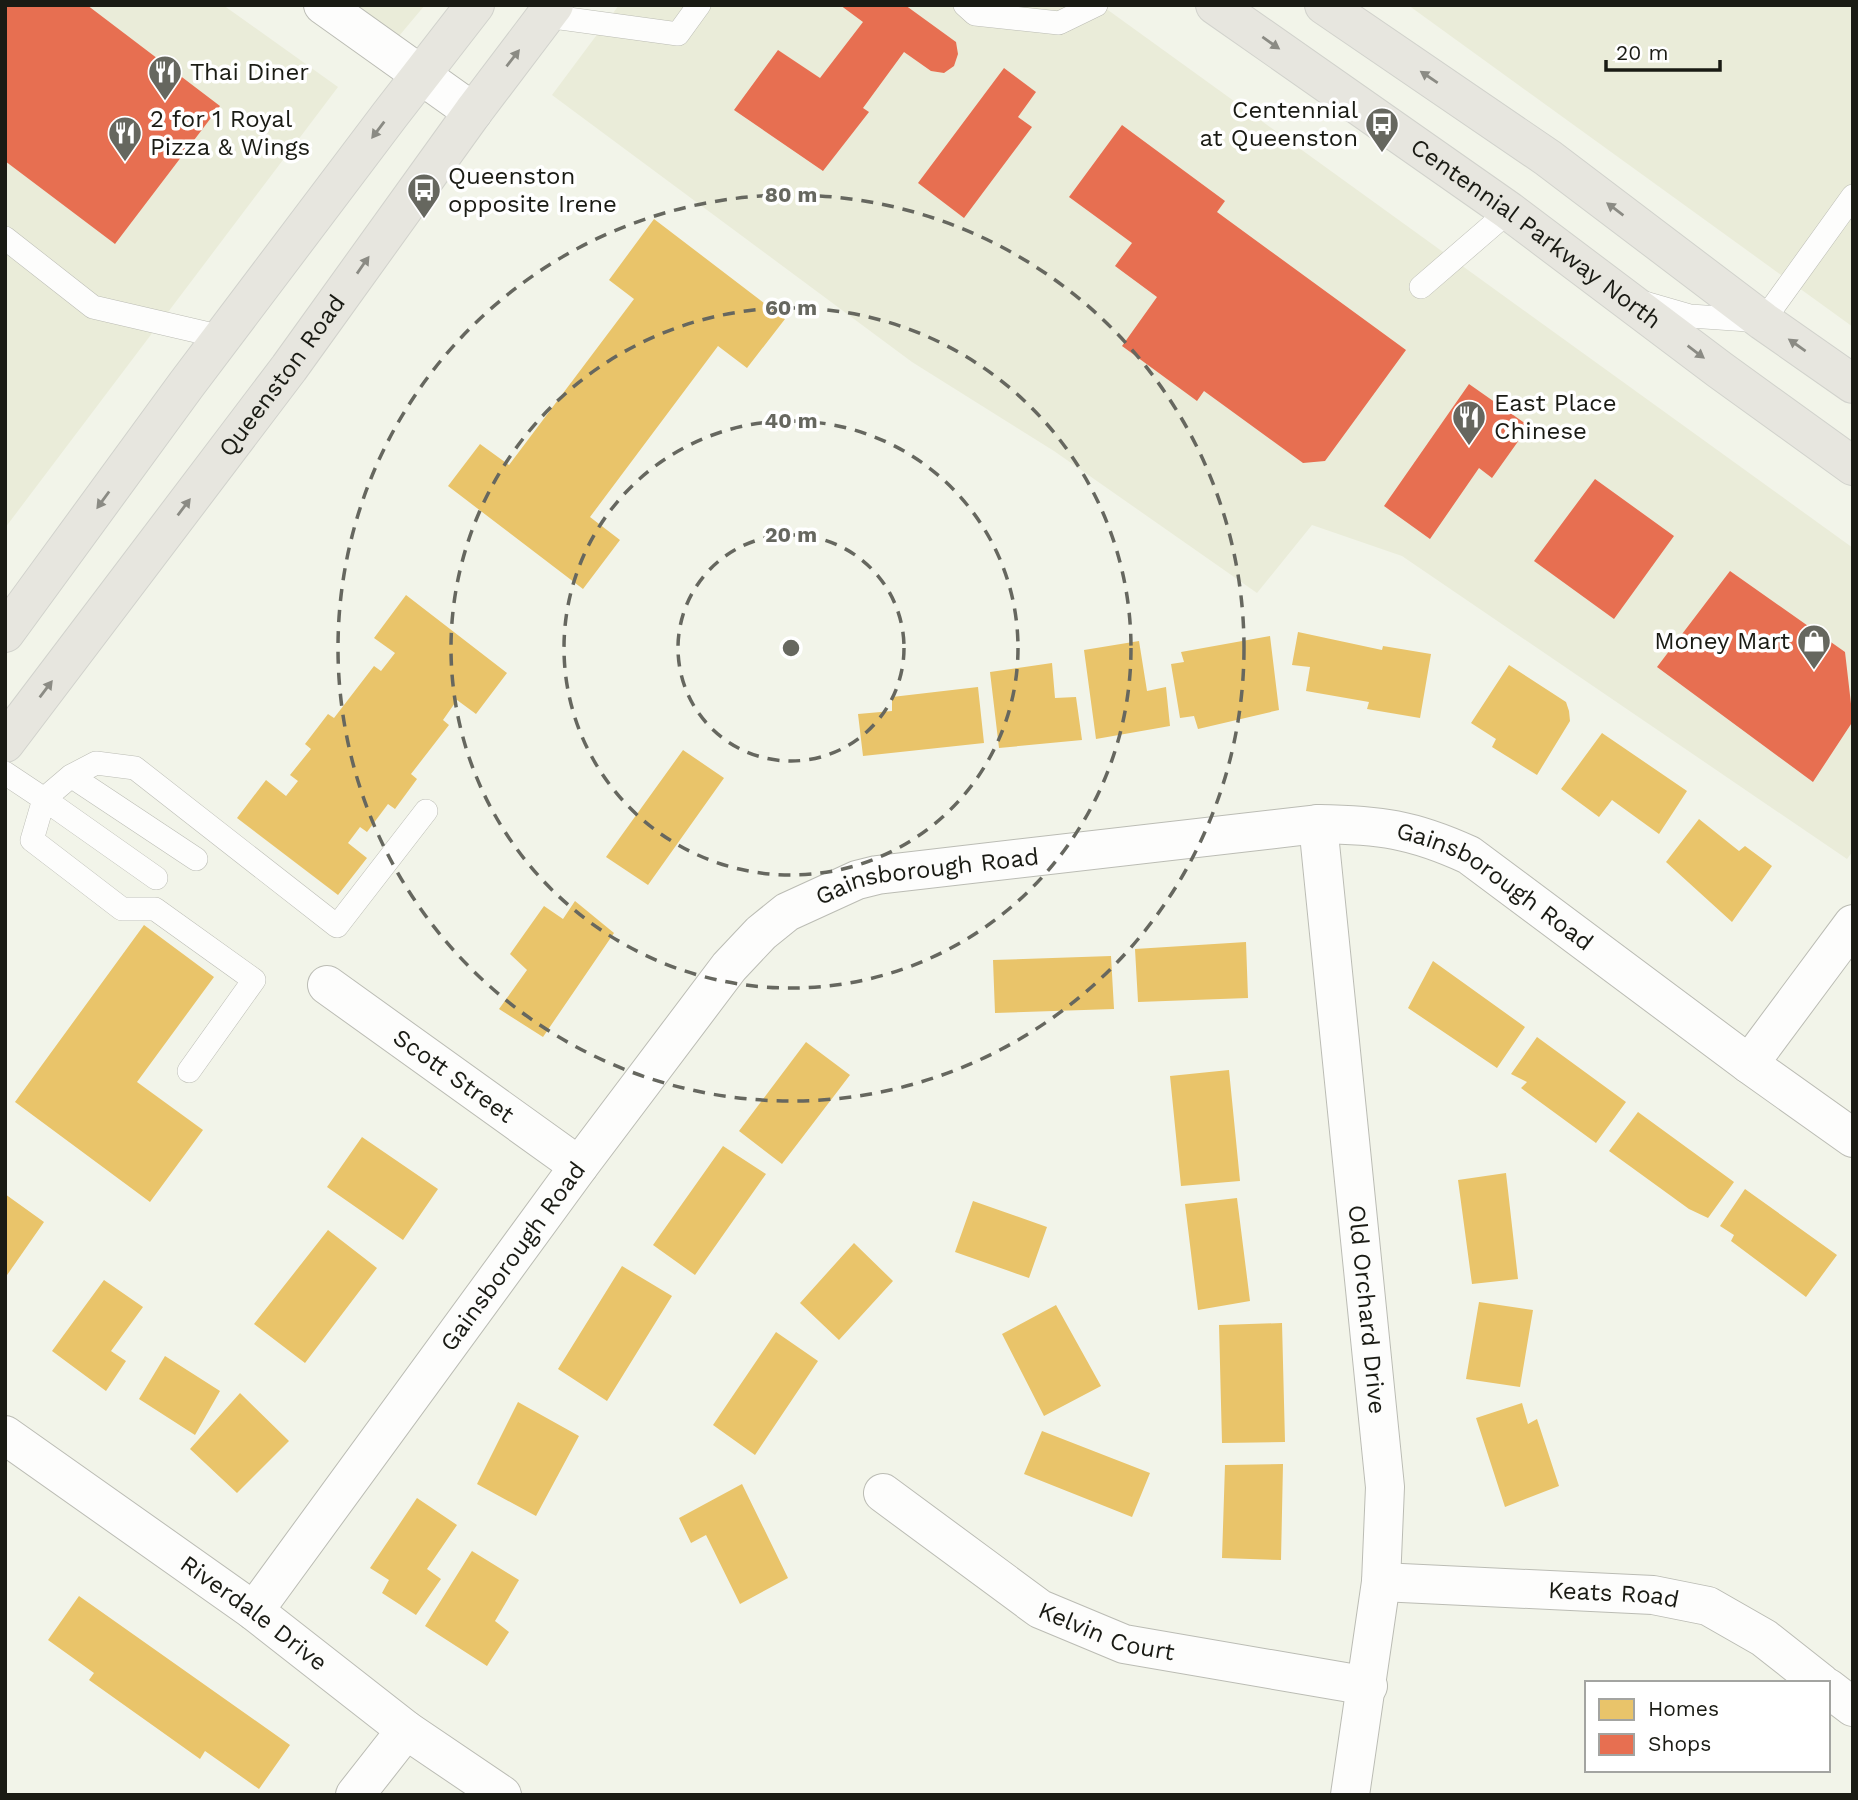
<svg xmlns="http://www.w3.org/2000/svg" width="1858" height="1800" font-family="'Work Sans',sans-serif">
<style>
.built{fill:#eaecd9}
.homes{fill:#e9c46a}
.shops{fill:#e76f51}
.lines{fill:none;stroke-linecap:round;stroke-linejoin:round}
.service-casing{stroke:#bbbcb4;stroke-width:24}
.minor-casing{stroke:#bbbcb4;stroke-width:40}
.primary-casing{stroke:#d1d2cc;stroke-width:40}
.service{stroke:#fdfdfc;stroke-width:23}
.minor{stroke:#fdfdfc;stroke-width:38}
.primary{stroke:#e7e6df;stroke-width:38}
.oneway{fill:#8b8b84}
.ring{fill:none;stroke:#66675f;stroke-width:3.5;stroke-dasharray:12 9}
.labels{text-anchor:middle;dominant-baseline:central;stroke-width:7;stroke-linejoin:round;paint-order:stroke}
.poi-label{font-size:24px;fill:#1a1b14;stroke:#fff;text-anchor:start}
.street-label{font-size:24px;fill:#1a1b14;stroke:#fff}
.centre{fill:#66675f;stroke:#fff;stroke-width:3.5}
.ring-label{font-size:21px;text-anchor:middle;font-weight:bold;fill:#66675f;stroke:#fff;stroke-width:7;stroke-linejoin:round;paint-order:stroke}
</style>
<rect width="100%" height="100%" fill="#f2f4e9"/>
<!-- built -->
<path class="built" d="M5,5H223L338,87L5,528Z
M357,5H425L399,36Z
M619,5H1101L1853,548V851L1847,859L1402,556L1312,525L1257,593L1054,451L912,362L552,95Z
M1408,5H1853V327Z"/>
<!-- homes -->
<path class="homes" d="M654,219L785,319L747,368L718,346L590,517L620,540L583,589L448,486L480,444L509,465L634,299L609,280Z
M406,595L507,673L476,714L457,700L443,720L449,725L411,774L417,779L395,809L388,804L367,832L360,827L348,843L367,858L338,895L237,818L266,780L286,796L298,781L290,775L311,749L305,744L328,714L334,718L374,666L381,671L395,653L374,638Z
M1298,632L1382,650L1383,646L1431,654L1420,718L1367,709L1369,702L1306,691L1310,667L1292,665Z
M1270,636L1279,710L1198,729L1194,716L1180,718L1171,664L1184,662L1181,652Z
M1139,641L1147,691L1166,687L1170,726L1096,739L1084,650Z
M1052,663L1055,698L1076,697L1082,740L999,748L990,672Z
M1509,665L1566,702L1569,711L1570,721L1537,775L1492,747L1496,739L1471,723Z
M978,687L984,743L863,756L858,714L892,711V697Z
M1602,733L1687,791L1659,834L1612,800L1599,817L1561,789Z
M683,750L724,778L648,885L606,857Z
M1699,819L1739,851L1745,846L1772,866L1732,922L1666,862Z
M575,901L614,933L543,1037L499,1009L527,970L510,954L544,906L563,919Z
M144,925L214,977L137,1082L203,1130L150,1202L15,1102Z
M1246,942L1248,998L1138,1002L1135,949Z
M1111,956L1114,1009L995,1013L993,960Z
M1433,961L1525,1027L1497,1068L1408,1008Z
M1537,1037L1626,1102L1596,1143L1521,1088L1527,1082L1511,1074Z
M806,1042L850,1075L782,1164L739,1131Z
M1229,1070L1240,1181L1181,1186L1170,1076Z
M1638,1112L1734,1182L1708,1218L1689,1209L1609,1151Z
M362,1137L438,1189L403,1240L327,1187Z
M723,1146L766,1174L695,1275L653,1245Z
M1506,1173L1518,1279L1472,1284L1458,1180Z
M1745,1189L1837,1255L1806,1297L1731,1241L1734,1235L1720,1226Z
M5,1194L44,1222L5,1278Z
M1237,1198L1250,1301L1198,1310L1185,1204Z
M973,1201L1047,1227L1029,1278L955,1252Z
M328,1230L377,1268L305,1363L254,1324Z
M854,1243L893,1281L839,1340L800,1303Z
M622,1266L672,1296L607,1401L558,1369Z
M104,1280L143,1307L111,1351L126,1361L106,1391L52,1351Z
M1479,1302L1533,1310L1520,1387L1466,1379Z
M1056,1305L1101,1386L1044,1416L1002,1334Z
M1282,1323L1285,1442L1222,1443L1219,1325Z
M776,1332L818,1361L755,1455L713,1425Z
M165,1356L220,1391L195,1435L139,1399Z
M240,1393L289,1441L237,1493L190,1449Z
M518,1402L579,1436L536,1516L477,1484Z
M1522,1403L1528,1424L1537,1419L1559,1486L1505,1507L1476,1418Z
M1042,1431L1150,1473L1132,1517L1024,1474Z
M1283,1464L1281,1560L1222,1558L1225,1465Z
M742,1484L788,1578L740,1604L706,1535L691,1543L679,1518Z
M417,1498L457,1525L427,1569L441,1579L416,1615L382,1593L389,1580L370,1568Z
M472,1551L519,1580L495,1621L509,1632L487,1666L425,1626Z
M79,1596L290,1745L259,1789L205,1751L200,1759L89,1680L94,1673L48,1640Z"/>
<!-- shops -->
<path class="shops" d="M5,5H87L220,106L115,244L5,161Z
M840,5H905L956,42L958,54L954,66L944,73L931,71L904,52L863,108L869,112L823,171L734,110L778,50L820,78L863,22Z
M1004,68L1036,92L1018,117L1032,127L964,218L918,183Z
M1122,125L1225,201L1217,212L1406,350L1325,461L1303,463L1204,391L1197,401L1122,346L1157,297L1115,266L1132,243L1069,197Z
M1469,384L1529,426L1492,478L1479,468L1430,539L1384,506Z
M1595,479L1674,536L1614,619L1534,561Z
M1730,571L1845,652L1853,721L1813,782L1657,667Z"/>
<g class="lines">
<!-- service casing -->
<g class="service-casing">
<path id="service" d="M965,5L975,14L1059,23L1096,5
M546,16L678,34L699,5
M5,238L93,307L205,333L218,343
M1421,287L1509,211
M1645,303L1690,316L1763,321L1853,196
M5,773L44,799L71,776L196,859
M71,776L96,763L135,768L337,926L426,811
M156,878L44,799L32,840L122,909H155L254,980L189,1071"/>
</g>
<!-- minor casing -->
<g class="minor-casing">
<g id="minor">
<path d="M323,5L473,112"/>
<path id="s1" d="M1318,824L1385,1487L1381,1582L1350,1795"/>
<path id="s2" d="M327,985L579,1166"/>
<path d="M1749,1064L1853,924"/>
<path id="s3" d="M5,1435L254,1611L406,1730L502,1795"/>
<path id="s4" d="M883,1493L1040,1609L1124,1644L1368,1686"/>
<path id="s5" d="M1381,1582L1653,1595L1708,1606L1764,1638L1821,1683"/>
<path id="s6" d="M254,1611L579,1166L729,967L761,933L787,912L857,880L877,875L1318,824C1380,825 1412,829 1469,855L1749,1064L1853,1138"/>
<path d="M1828,1688L1853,1707"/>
<path d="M355,1795L406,1730"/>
</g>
</g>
<!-- primary casing -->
<g class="primary-casing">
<g id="primary">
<path id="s7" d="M1215,5L1509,211L1720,370L1853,466"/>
<path d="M1324,5L1548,158L1763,321L1853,384"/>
<path d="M5,633L186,385L389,116L475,5"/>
<path id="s8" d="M5,743L289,368L473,112L554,5"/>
</g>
</g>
<!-- service -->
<use href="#service" class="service"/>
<!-- minor -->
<use href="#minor" class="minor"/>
<!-- primary -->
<use href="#primary" class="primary"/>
</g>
<!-- one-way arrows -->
<defs><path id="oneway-solid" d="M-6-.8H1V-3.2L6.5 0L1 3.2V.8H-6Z" transform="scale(1.75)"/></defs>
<g class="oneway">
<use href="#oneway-solid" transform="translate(1271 43) rotate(35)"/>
<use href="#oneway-solid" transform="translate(513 58) rotate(-52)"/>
<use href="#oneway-solid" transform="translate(1429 77) rotate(-146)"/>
<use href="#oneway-solid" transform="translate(378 130) rotate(127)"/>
<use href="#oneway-solid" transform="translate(1615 209) rotate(-143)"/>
<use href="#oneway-solid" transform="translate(363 265) rotate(-55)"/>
<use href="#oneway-solid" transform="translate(1797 345) rotate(-145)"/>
<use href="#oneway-solid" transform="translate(1696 352) rotate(37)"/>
<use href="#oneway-solid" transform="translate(103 500) rotate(126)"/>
<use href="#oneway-solid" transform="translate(184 507) rotate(-53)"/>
<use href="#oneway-solid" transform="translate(46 689) rotate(-53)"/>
</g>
<!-- distance rings -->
<g class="ring">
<circle cx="791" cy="648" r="113"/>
<circle cx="791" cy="648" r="227"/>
<circle cx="791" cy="648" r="340"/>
<circle cx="791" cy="648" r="453"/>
</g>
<!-- icons -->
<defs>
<g id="restaurant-pin" transform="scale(1.75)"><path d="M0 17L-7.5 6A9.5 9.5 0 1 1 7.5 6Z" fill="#66675f" stroke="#fff"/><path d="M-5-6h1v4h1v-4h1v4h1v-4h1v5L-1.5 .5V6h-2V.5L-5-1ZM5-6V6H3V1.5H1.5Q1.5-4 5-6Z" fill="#fff"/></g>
<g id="bus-pin" transform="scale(1.75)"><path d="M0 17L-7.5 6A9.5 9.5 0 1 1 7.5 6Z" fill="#66675f" stroke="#fff"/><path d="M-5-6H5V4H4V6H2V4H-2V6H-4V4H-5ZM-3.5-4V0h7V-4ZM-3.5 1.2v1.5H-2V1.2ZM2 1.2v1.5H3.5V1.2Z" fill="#fff"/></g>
<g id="shop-pin" transform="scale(1.75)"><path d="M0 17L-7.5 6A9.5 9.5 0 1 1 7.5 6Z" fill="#66675f" stroke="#fff"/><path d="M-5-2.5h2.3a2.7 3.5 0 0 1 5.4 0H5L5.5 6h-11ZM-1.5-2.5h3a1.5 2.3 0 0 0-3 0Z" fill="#fff"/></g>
</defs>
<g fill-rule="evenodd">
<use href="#restaurant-pin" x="165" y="72"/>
<use href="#bus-pin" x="1382" y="124"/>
<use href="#restaurant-pin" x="125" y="133"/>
<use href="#bus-pin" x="424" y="190"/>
<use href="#restaurant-pin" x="1469" y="417"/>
<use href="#shop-pin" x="1814" y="641"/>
</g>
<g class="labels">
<!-- poi labels -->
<g class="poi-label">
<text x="190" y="72">Thai Diner</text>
<text x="1358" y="110" text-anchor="end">Centennial<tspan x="1358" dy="28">at Queenston</tspan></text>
<text x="150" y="119">2 for 1 Royal<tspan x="150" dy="28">Pizza &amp; Wings</tspan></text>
<text x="448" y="176">Queenston<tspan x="448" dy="28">opposite Irene</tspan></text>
<text x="1494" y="403">East Place<tspan x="1494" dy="28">Chinese</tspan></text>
<text x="1790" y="641" text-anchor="end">Money Mart</text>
</g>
<!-- street labels -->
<g class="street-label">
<text stroke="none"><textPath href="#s7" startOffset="394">Centennial Parkway North</textPath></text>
<text stroke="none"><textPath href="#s8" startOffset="460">Queenston Road</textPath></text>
<text stroke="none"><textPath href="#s6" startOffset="1027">Gainsborough Road</textPath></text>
<text stroke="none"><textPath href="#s6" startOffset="1615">Gainsborough Road</textPath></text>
<text stroke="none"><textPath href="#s2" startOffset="156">Scott Street</textPath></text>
<text stroke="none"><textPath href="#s6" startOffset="439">Gainsborough Road</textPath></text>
<text stroke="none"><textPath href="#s1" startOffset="488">Old Orchard Drive</textPath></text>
<text stroke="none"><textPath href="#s5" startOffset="233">Keats Road</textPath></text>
<text stroke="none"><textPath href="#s3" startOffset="306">Riverdale Drive</textPath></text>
<text stroke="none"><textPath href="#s4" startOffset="266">Kelvin Court</textPath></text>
</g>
</g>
<circle cx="791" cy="648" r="10" class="centre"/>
<g class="ring-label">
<text x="791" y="202">80 m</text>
<text x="791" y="315">60 m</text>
<text x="791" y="428">40 m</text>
<text x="791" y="542">20 m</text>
</g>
<!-- border -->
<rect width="1858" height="1800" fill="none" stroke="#1a1b14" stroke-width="14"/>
<!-- legend -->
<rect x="1585" y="1681" width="245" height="91" fill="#ffffff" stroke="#a3a4a1" stroke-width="2"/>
<rect x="1599" y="1699" width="35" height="21" fill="#e9c46a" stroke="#a3a4a1" stroke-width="2"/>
<text x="1648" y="1716" font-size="21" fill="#1a1b14">Homes</text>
<rect x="1599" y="1734" width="35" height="21" fill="#e76f51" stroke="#a3a4a1" stroke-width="2"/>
<text x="1648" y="1751" font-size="21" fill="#1a1b14">Shops</text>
<!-- scale -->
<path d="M1606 60v10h114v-10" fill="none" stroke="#1a1b14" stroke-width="3.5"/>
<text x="1616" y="60" font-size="21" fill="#1a1b14" stroke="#ffffff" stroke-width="5" paint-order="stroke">20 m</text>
</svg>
